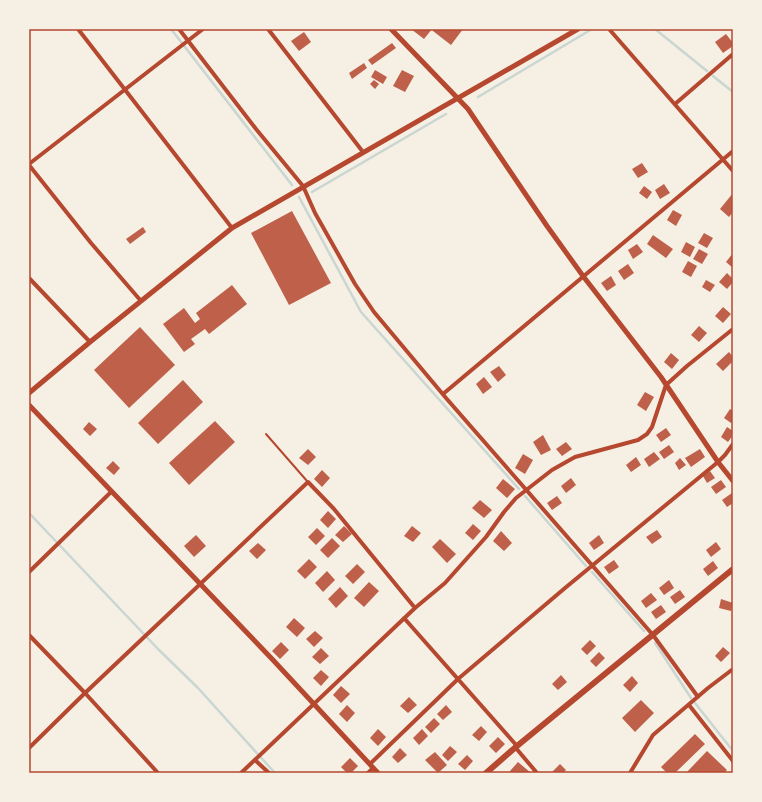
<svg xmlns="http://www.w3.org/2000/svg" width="762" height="802" font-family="'Exo 2',sans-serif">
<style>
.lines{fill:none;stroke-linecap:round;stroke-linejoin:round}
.stream{stroke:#c9d6d2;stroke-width:2.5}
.building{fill:#bf614a}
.service{stroke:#b5482f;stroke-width:2}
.minor{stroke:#b5482f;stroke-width:4}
.tertiary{stroke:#b5482f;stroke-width:5}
.secondary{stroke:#b5482f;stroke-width:6}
.neatline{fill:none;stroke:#b5482f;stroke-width:1.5}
</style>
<rect width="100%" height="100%" fill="#f6efe4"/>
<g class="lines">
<!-- stream -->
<path class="stream" d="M171,29L292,185
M655,29L707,71
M713,76L733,92
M478,97L592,29
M312,192L446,114
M299,197L361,312L519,489
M525,496L586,566
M29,513L159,650L198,688L275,773
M592,572L644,631
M655,643L691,698
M695,703L733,751"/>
</g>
<!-- building -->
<path class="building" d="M411,29H432L424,39Z
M434,29H463L451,45L433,31Z
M304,32L311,42L299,51L291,41Z
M726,34L733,43V46L723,53L715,42Z
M392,43L396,48L372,65L368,60Z
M364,63L367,68L352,79L349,73Z
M375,70L387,77L383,84L371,77Z
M402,70L414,76L405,92L393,86Z
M374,80L379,84L375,89L370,84Z
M642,163L648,172L638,178L632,169Z
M664,184L670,193L660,199L655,190Z
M644,186L652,192L647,199L639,193Z
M733,193V212L729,217L720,209Z
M673,210L682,215L676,226L667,220Z
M292,211L331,283L289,305L251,233Z
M143,227L146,232L130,244L126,239Z
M704,233L713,238L707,248L698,243Z
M653,235L673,249L666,258L647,244Z
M686,242L695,247L690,257L681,252Z
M637,244L643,252L633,259L628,250Z
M699,249L708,254L702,264L693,259Z
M733,253V268L726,262Z
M688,261L697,266L691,277L682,272Z
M628,264L634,273L624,280L618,271Z
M727,273L733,279V282L727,289L719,282Z
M611,276L616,285L607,291L601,283Z
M706,280L715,285L710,292L702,287Z
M232,285L247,304L209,334L205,329L191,339L195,344L184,352L163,324L184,308L195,323L200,319L196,313Z
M723,307L731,314L723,323L715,316Z
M699,326L707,333L699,342L691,335Z
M140,327L175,365L129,408L94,370Z
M729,352L733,357V361L723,371L716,364Z
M671,353L679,360L672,369L664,362Z
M499,366L506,375L498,382L490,372Z
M484,377L492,387L483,394L476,384Z
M183,380L203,402L158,444L138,423Z
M645,392L654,397L646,411L637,405Z
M730,409L733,411V420L731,423L724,418Z
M215,421L235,442L189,485L169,463Z
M89,422L97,429L90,436L83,429Z
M727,427L733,431V435L728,442L721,437Z
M666,428L671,435L661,442L656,435Z
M543,435L551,450L541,455L533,442Z
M566,442L572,449L562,456L556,449Z
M669,445L674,452L664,459L659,452Z
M308,449L316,457L308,465L299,458Z
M700,449L705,457L691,467L685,458Z
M654,452L660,459L649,467L644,459Z
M523,454L533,460L525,474L515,468Z
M636,457L641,465L631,472L626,465Z
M680,458L686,465L679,470L675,463Z
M113,461L120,468L114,475L106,468Z
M322,470L330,478L322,487L314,479Z
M710,471L715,478L707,483L703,476Z
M571,478L576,485L566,493L561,486Z
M503,479L515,489L507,498L496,488Z
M721,480L726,487L716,494L711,487Z
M732,493L733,503L727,507L722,500Z
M557,496L562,503L552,510L547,503Z
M480,500L492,510L484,518L472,508Z
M328,511L336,519L328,528L320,520Z
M473,524L481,531L473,540L465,533Z
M344,526L352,534L343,542L335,535Z
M412,526L421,533L413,542L404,536Z
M317,528L325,536L316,545L308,537Z
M657,530L662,537L652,544L646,537Z
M501,531L512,543L504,551L493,541Z
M196,535L206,546L194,557L184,546Z
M599,535L604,543L594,550L589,543Z
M332,538L340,546L328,558L320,550Z
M440,539L456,554L447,563L432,547Z
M716,542L721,549L711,557L706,550Z
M258,543L266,550L257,559L249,551Z
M309,559L317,567L305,579L297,571Z
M614,560L619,567L609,574L604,567Z
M713,561L718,568L708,576L703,569Z
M357,564L365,572L353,584L345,576Z
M327,571L335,580L323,592L315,583Z
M669,580L674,588L664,595L659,588Z
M369,582L379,591L364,607L354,598Z
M340,587L348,596L336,608L328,599Z
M680,590L685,597L675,604L670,597Z
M651,593L657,600L646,608L641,601Z
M721,599L733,603L731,611L719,608Z
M661,605L666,612L656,619L651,612Z
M294,618L305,628L297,637L286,627Z
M315,631L323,638L314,647L306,639Z
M590,640L596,646L587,655L581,649Z
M281,642L289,650L280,659L272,651Z
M723,647L730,653L721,662L715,656Z
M321,648L329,656L320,664L312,657Z
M599,652L605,658L596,667L590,661Z
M321,670L329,677L321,686L313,678Z
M561,675L567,682L558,690L552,684Z
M632,676L638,683L630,692L623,685Z
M341,686L350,694L341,703L333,695Z
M409,697L417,705L408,713L400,706Z
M641,700L654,713L635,732L622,718Z
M347,705L355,713L347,722L339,714Z
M446,705L452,712L443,720L437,714Z
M434,718L440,724L431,733L425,727Z
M481,726L487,732L479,741L472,735Z
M378,729L386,737L378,746L370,738Z
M422,729L428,736L419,745L413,738Z
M695,734L705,744L675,773H667L661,767Z
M498,737L505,744L496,753L489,746Z
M450,746L457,752L448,761L442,755Z
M400,748L407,755L398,763L392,757Z
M707,751L727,770L724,773H686Z
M435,752L447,765L438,773L425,760Z
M467,755L473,761L465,770L458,764Z
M350,758L358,766L351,773H347L341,767Z
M518,762L531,773H511L510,771Z
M560,764L566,770L563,773H551Z"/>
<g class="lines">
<!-- service -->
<path class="service" d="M266,434L307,481"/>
<!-- minor -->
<path class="minor" d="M78,29L232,228
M179,29L256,129L303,186L315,213L355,284L374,312L446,398L653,635L698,697
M268,29L363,152
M609,29L733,171
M675,104L733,54
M29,164L203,29
M29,165L91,243L141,301
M29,278L90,342
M443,394L733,151
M29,572L111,492
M404,618L517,746
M29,635L85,693L158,773
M689,705L733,761
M515,747L537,773
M29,748L85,693L308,482L334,509L415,608
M255,760L269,773
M370,764L458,679L565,588L718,462L725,455L733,444
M241,773L415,608L445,583L486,537L504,512L516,498L552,470L575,457L638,440L647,434L652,427L666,385L687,366L733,329
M368,773L373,768
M630,773L653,735L708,688L733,669"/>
<!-- tertiary -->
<path class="tertiary" d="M391,29L468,109L547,226L583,276L661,377L718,462L733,481
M29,393L90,342L232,228L578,29
M29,405L273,660L378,773"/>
<!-- secondary -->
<path class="secondary" d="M486,773L517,746L733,569"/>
</g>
<!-- border -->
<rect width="762" height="802" fill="none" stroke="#f6efe4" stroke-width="60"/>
<rect x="30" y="30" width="702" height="742" class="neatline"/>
</svg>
